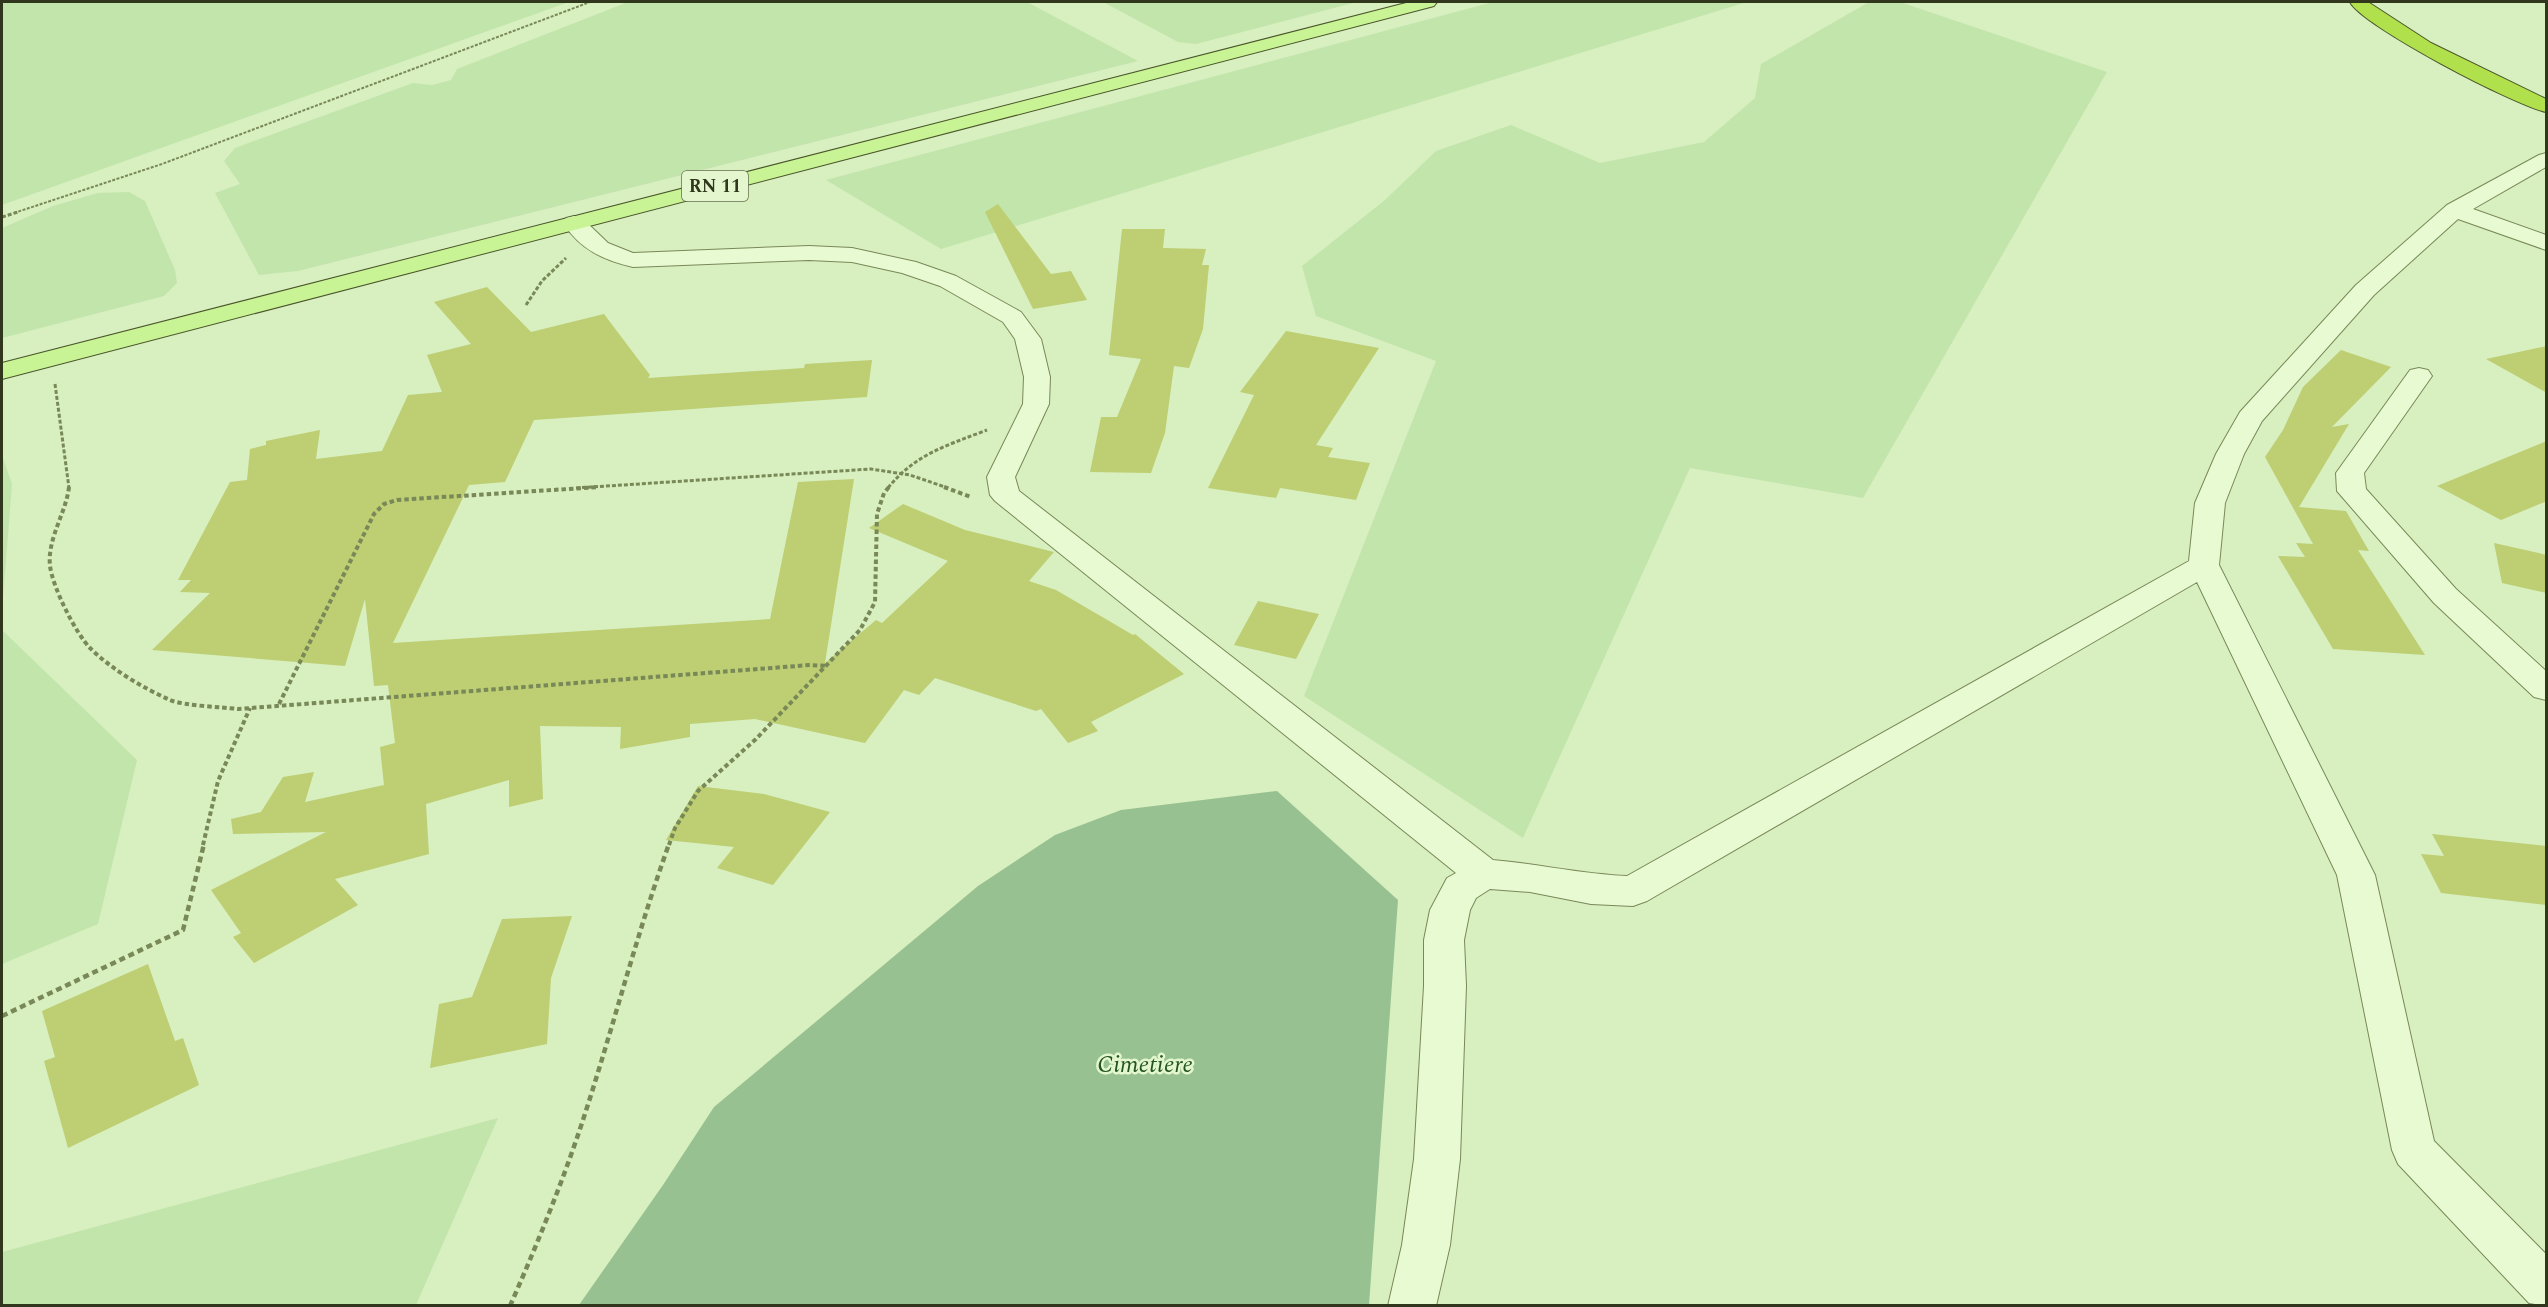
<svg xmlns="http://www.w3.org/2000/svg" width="2548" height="1307" font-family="Spectral,serif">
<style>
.farmland{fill:#c2e5ac}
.cemetery{fill:#98c192}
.building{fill:#bdce73}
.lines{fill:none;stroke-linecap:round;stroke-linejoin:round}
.minor-casing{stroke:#798857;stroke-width:2}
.primary-casing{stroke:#4b552b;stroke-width:2}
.motorway-casing{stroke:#4b552b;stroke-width:2}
.path-far3{stroke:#798857;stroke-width:2;stroke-dasharray:3 1.5;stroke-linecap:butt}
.path-far2{stroke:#798857;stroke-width:3;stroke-dasharray:4 2;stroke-linecap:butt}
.path-far1{stroke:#798857;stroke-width:4;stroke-dasharray:4.5 3;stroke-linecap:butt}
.path{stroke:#798857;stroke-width:4.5;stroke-dasharray:6 4;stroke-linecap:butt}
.minor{fill:#e7fad2;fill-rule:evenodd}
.primary{fill:#c8f495;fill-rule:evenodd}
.motorway{fill:#b0e14c;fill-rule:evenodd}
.labels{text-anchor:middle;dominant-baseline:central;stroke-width:5;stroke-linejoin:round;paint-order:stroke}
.shield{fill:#e3f6ce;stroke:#667051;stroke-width:1.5}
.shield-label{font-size:18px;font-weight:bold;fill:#30371c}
.near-park-label{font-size:24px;font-style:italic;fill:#225423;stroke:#e3f6ce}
</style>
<rect width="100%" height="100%" fill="#d8efbf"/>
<!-- farmland -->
<path class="farmland" d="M2,2H569L2,205Z
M628,2H1027L1138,61L298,271L259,275L215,193L240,184L224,161L235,148L413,83L432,85L451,80L457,69Z
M1103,2H1357L1196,44L1178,42Z
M1493,2H1747L941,249L826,180Z
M1869,2H1900L2107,72L1863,498L1690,468L1523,838L1304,696L1436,361L1316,316L1302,266L1385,200L1436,151L1511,125L1600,163L1704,142L1755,98L1761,64Z
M129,192L145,201L175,270L177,283L164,296L2,338V228L53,206L98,193Z
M2,455L12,484L2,611Z
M2,630L137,760L98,924L2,964Z
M498,1118L416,1305H2V1252Z"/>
<!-- cemetery -->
<path class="cemetery" d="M1277,791L1398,900L1369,1305H579L663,1185L714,1107L978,886L1055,835L1121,810Z"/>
<!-- building -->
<path class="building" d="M998,204L1051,274L1071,271L1087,300L1033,309L985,212Z
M1122,229H1165L1163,248L1206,249L1202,265H1209L1203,329L1189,368L1174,366L1165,433L1151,473L1090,472L1101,417H1117L1141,359L1109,355Z
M487,287L531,332L604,314L650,375L648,378L804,368L805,364L872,360L867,397L534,420L505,482L469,485L393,643L770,619L798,482L854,479L825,663L876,620L882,623L948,561L869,528L903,504L965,530L1054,552L1029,581L1056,590L1133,635L1135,634L1184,674L1091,722L1098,731L1068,743L1041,709L1036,711L935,678L919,695L904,690L865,743L755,719L690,724V737L620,749L621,727L540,726L543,799L509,807V780L426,804L429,854L335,879L358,905L254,963L233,937L241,933L211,890L326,832L233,834L231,819L261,812L283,777L314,772L305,802L384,785L380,747L395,743L388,685L374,686L365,599L345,666L152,650L210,593L180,592L191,580H178L230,482L247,480L250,449L266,445V441L320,430L316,459L382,451L408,395L442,392L427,355L471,344L434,302Z
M1286,331L1379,348L1316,445L1333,448L1328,457L1370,463L1356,500L1280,488L1276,498L1208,488L1254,395L1240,392Z
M2547,346V393L2486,359Z
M2341,350L2391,367L2332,427L2349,424L2299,507L2346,511L2369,551L2358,550L2425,655L2333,649L2278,556L2305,557L2296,543L2313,544L2265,457L2283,430L2303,387Z
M2547,441V501L2501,520L2437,486Z
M2494,543L2547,555V593L2502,583Z
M1258,601L1319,614L1296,659L1234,645Z
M698,786L764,794L830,812L773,885L717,868L734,847L666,840Z
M2432,834L2547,846V905L2441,893L2421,854L2444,856Z
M572,916L551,978L547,1044L430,1068L439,1004L472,997L502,919Z
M148,964L175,1041L183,1038L199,1085L68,1148L44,1061L55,1057L42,1011Z"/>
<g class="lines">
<!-- minor casing -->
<g class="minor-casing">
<path id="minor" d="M2546,153V167L2473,209L2546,235V250L2458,219L2374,295L2262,421L2244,454L2225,503L2219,565L2375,875L2434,1141L2546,1254V1306L2529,1303L2398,1164L2392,1150L2337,875L2197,582L1647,901L1633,906L1591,904L1530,892L1490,889L1476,898L1470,910L1464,940L1466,986L1460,1159L1450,1245L1436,1306H1388L1402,1245L1414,1159L1424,986V940L1430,910L1447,878L1456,873L995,501L990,495L987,477L1023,404L1024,377L1015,339L1003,322L940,286L902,273L852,262L809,260L633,267C603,260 581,250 563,223L566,218L574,216L582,218L608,243L633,253L809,246L852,248L916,262L956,276L1021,312L1041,339L1050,377L1049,404L1015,477L1019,491L1493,860C1538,864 1582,874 1627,876L2189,561L2195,503L2216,454L2240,412L2356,285L2447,205L2539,155Z
M2419,368L2428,370L2432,376L2364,473L2366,489L2456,589L2546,671V700L2534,697L2434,603L2337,491L2336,473L2410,370Z"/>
</g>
<!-- primary casing -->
<g class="primary-casing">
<path id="primary" d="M1410,2H1437L1434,6L2,379V363Z"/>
</g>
<!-- motorway casing -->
<g class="motorway-casing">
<path id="motorway" d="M2350,2H2368L2431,43L2546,99V112C2516,106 2362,26 2350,2Z"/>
</g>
<!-- path-far3 -->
<path class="path-far3" d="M14,213L162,164L590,2"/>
<!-- path-far2 -->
<path class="path-far2" d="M2,217L18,212
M526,305L542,281L566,258
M55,384L69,488
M576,488L871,469L910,475L948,488
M888,488C915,454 948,445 987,430"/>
<!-- path-far1 -->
<path class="path-far1" d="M69,487C66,513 47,539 50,566C53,588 75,632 90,648C111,669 143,688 170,700C185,706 221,707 238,709L810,665L827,666
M944,487L971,497
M279,704L374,514L384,504L397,500L599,487
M203,845L218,781L250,708
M669,845L675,828L698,791L756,739L860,630L875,602L877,514L884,493L889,487"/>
<!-- path -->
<path class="path" d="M2,1016L183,930L204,844
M510,1306C535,1249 559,1191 579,1132C611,1036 635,939 669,844"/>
<!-- minor -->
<use href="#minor" class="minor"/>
<!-- primary -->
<use href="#primary" class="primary"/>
<!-- motorway -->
<use href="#motorway" class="motorway"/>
</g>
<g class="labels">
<!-- shield labels -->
<rect class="shield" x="682" y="171" width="66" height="30" rx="4.5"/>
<g class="shield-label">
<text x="715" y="186">RN 11</text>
</g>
<!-- near-park labels -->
<g class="near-park-label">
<text x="1145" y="1065">Cimetiere</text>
</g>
</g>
<!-- border -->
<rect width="2548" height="1307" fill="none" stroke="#30371c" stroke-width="6"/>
</svg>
